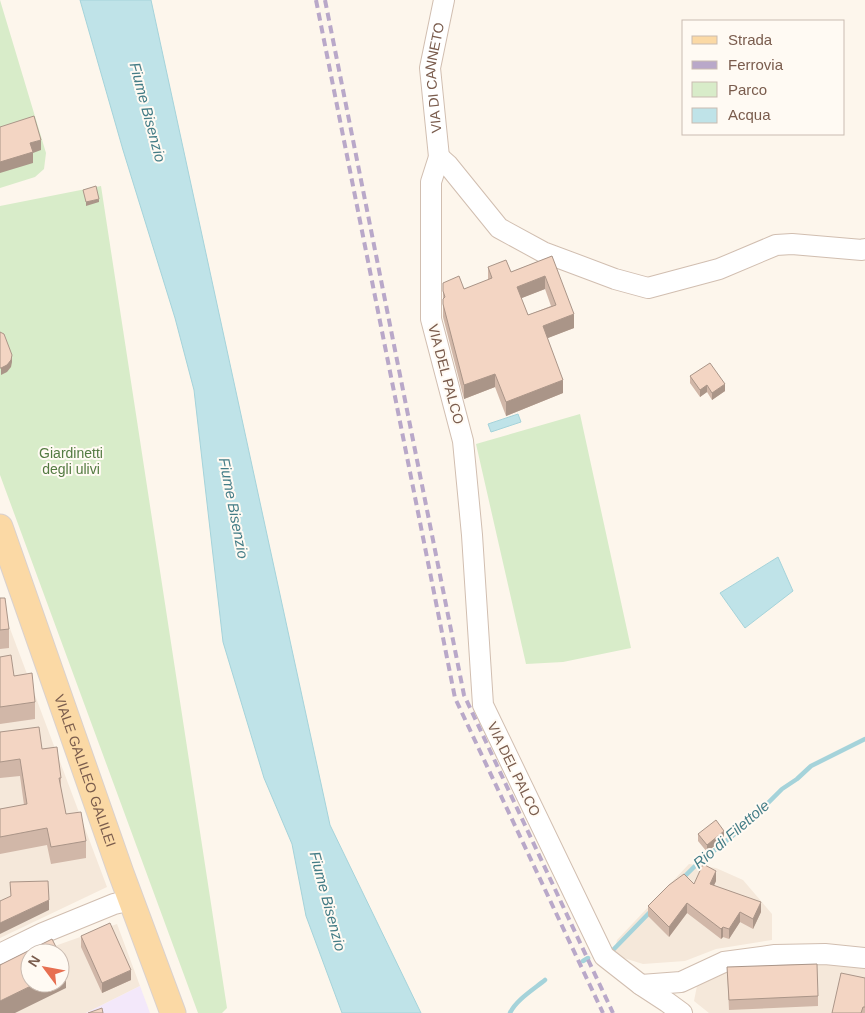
<svg xmlns="http://www.w3.org/2000/svg" width="865" height="1013" font-family="Helvetica,sans-serif">
<style>
.residential{fill:#f5e8da}
.education{fill:#f3e8fa}
.green{fill:#d8ecc9}
.water{fill:#bfe3e8;stroke:#a5d3da}
.lines{fill:none;stroke-linecap:round;stroke-linejoin:round}
.stream{stroke:#a5d3da;stroke-width:4.5}
.minor-casing{stroke:#d1beb0;stroke-width:22}
.major-casing{stroke:#dad1cd;stroke-width:27}
.minor{stroke:#fff;stroke-width:20}
.major{stroke:#fbd9a5;stroke-width:25}
.rail{stroke:#b9a8c9;stroke-width:4;stroke-dasharray:8 5;stroke-linecap:butt}
.wall{fill:#d1b7a8;fill-rule:evenodd}
.shaded-wall{fill:#aa9588}
.building{fill:#f3d5c3;stroke:#aa9588;fill-rule:evenodd}
.labels{text-anchor:middle;dominant-baseline:central;stroke-width:4;stroke-linejoin:round;paint-order:stroke}
.street-label{font-size:14px;fill:#7a5c4d;stroke:#fffaf3}
.park-label{font-size:14px;fill:#537a41;stroke:#fffaf3}
.water-label{font-size:15px;font-style:italic;fill:#437c86;stroke:#fffaf3}
</style>
<rect width="100%" height="100%" fill="#fdf6ec"/>
<!-- residential -->
<path class="residential" d="M0,602L107,887L0,938Z
M689,864L716,868L743,880L772,914V940L716,949L685,961L643,964L614,955L617,940Z
M117,924L140,986L86,1013H0V971L30,983H60V953H39L52,947Z
M769,963L843,964L865,969V1013H709L694,1001L697,986L720,972Z"/>
<!-- education -->
<path class="education" d="M140,986L150,1013H86Z"/>
<!-- green -->
<path class="green" d="M0,0L46,153L44,169L35,177L0,188Z
M101,186L227,1008L222,1013H198L0,475V206Z
M580,414L631,648L563,662L526,664L476,444Z"/>
<!-- water -->
<path class="water" d="M80,0H151L330,825L421,1013H342L306,916L292,844L264,778L223,642L194,390L175,318L123,150Z
M518,414L521,422L491,432L488,424Z
M778,557L793,591L745,628L720,593Z"/>
<g class="lines">
<!-- stream -->
<path class="stream" d="M681,880L694,867L747,824L782,789L797,779L811,766L865,739
M613,950L651,911
M583,961L588,958
M510,1013C516,1000 534,989 545,980"/>
<!-- minor casing -->
<g class="minor-casing">
<g id="minor">
<path id="s1" d="M439,157L430,68L444,0"/>
<path d="M0,954L43,933L114,904L131,900"/>
<path d="M641,985L681,982L724,962L775,955L825,954L865,958"/>
<path d="M682,1013L667,1002L641,985L604,956L483,705L472,535L463,441L431,319V182L439,157L448,165L499,228L543,252L615,279L648,288L719,269L776,245L792,244L862,250L865,249"/>
</g>
</g>
<!-- major casing -->
<g class="major-casing">
<g id="major">
<path id="s2" d="M0,527L121,873L173,1013"/>
</g>
</g>
<!-- minor -->
<use href="#minor" class="minor"/>
<!-- major -->
<use href="#major" class="major"/>
<!-- rail -->
<path class="rail" d="M316,0L455,698L603,1013
M325,0L464,695L613,1013"/>
</g>
<!-- wall -->
<path class="wall" d="M552,256L574,328L547,338L563,393L506,416L495,387L464,399L443,317V283L464,289L488,280V267L511,272ZM545,289L551,306L528,315L521,298Z
M690,376L725,391L712,400L707,392L700,397L690,383Z
M0,598L9,629V648L0,649Z
M0,657L35,702V719L0,724Z
M0,732L42,749L61,778V790L66,814L86,841V858L51,864L47,845L0,854V809L24,805L20,776L0,778Z
M698,834L724,838L707,852L698,841Z
M716,881L714,885L761,912L753,929L740,922L729,939L723,937L721,939L687,913L669,937L648,916V906L694,884Z
M81,936L131,980L102,993L81,947Z
M727,967L818,996V1006L729,1010Z
M865,978V1013H832Z"/>
<!-- shaded-wall -->
<path class="shaded-wall" d="M41,140V150L33,153V163L0,173V162L30,143Z
M99,199V202L86,206V202Z
M545,276V289L517,300V287Z
M574,314V328L543,340V326Z
M12,355V362L11,367L7,372L1,375V368Z
M495,374V387L464,399V385Z
M563,380V393L506,416V402Z
M725,384V391L712,400V393Z
M707,385V392L700,397V390Z
M724,831V838L707,852V845Z
M716,871V881L710,894V884Z
M49,900V910L0,934V923Z
M761,902V912L753,929V919Z
M687,903V913L669,937V927Z
M740,912V922L729,939V929Z
M723,927V937L721,939V929Z
M66,969V988L15,1013H0V1001L37,983H60V972Z
M131,970V980L102,993V983Z"/>
<!-- building -->
<path class="building" d="M34,116L41,140L30,143L33,152L0,162V127Z
M96,186L99,199L86,202L83,190Z
M552,256L574,314L543,326L563,380L506,402L495,374L464,385L443,304V299L445,297L443,291V283L459,276L464,289L492,278L488,267L506,260L511,272ZM545,276L556,305L528,315L517,287Z
M0,332L4,334L12,355L11,360L7,365L1,368H0Z
M710,363L725,384L712,393L707,385L700,390L690,376Z
M0,598H5L9,629L0,630Z
M11,655L14,676L32,673L35,702L0,707V657Z
M39,727L42,749L57,747L61,778H59L66,814L81,812L86,841L51,847L47,828L0,837V809L27,804L20,759L0,762V732Z
M716,820L724,831L707,845L698,834Z
M703,864L716,871L710,884L761,902L753,919L740,912L729,929L723,927L721,929L687,903L669,927L648,906L669,885L684,874L694,884Z
M48,881L49,900L0,923V901L11,896L10,882Z
M110,923L131,970L102,983L81,936Z
M52,939L59,953H30V983H37L0,1001V965Z
M60,956L66,969L60,972Z
M817,964L818,996L729,1000L727,967Z
M841,973L865,978V1007H863L861,1013H832Z
M102,1008L103,1013H88Z"/>
<g class="labels">
<!-- street labels -->
<g class="street-label">
<text stroke="none"><textPath href="#s1" startOffset="80">VIA DI CANNETO</textPath></text>
<text transform="translate(446 374) rotate(75)">VIA DEL PALCO</text>
<text transform="translate(514 769) rotate(64)">VIA DEL PALCO</text>
<text stroke="none"><textPath href="#s2" startOffset="258">VIALE GALILEO GALILEI</textPath></text>
</g>
<!-- park labels -->
<g class="park-label">
<text x="71" y="453">Giardinetti<tspan x="71" dy="16">degli ulivi</tspan></text>
</g>
<!-- water labels -->
<g class="water-label">
<text transform="translate(148 112) rotate(75)">Fiume Bisenzio</text>
<text transform="translate(234 508) rotate(79)">Fiume Bisenzio</text>
<text transform="translate(731 834) rotate(-41)">Rio di Filettole</text>
<text transform="translate(328 901) rotate(75)">Fiume Bisenzio</text>
</g>
</g>
<!-- legend -->
<rect x="682" y="20" width="162" height="115" fill="#fffaf3" stroke="#cabbb1"/>
<rect x="692" y="36" width="25" height="8" fill="#fbd9a5" stroke="#cabbb1"/>
<text x="728" y="45" font-size="15" fill="#7a5c4d">Strada</text>
<rect x="692" y="61" width="25" height="8" fill="#b9a8c9" stroke="#cabbb1"/>
<text x="728" y="70" font-size="15" fill="#7a5c4d">Ferrovia</text>
<rect x="692" y="82" width="25" height="15" fill="#d8ecc9" stroke="#cabbb1"/>
<text x="728" y="95" font-size="15" fill="#7a5c4d">Parco</text>
<rect x="692" y="108" width="25" height="15" fill="#bfe3e8" stroke="#cabbb1"/>
<text x="728" y="120" font-size="15" fill="#7a5c4d">Acqua</text>
<!-- north arrow -->
<g transform="translate(45 968) rotate(302)"><circle r="24" fill="#fffaf3" stroke="#cabbb1"/>
<path d="M0-4L9 19L0 12L-9 19Z" fill="#e76f51"/>
<text y="-8" font-size="14" font-weight="bold" text-anchor="middle" fill="#7a5c4d">N</text>
</g>
</svg>
